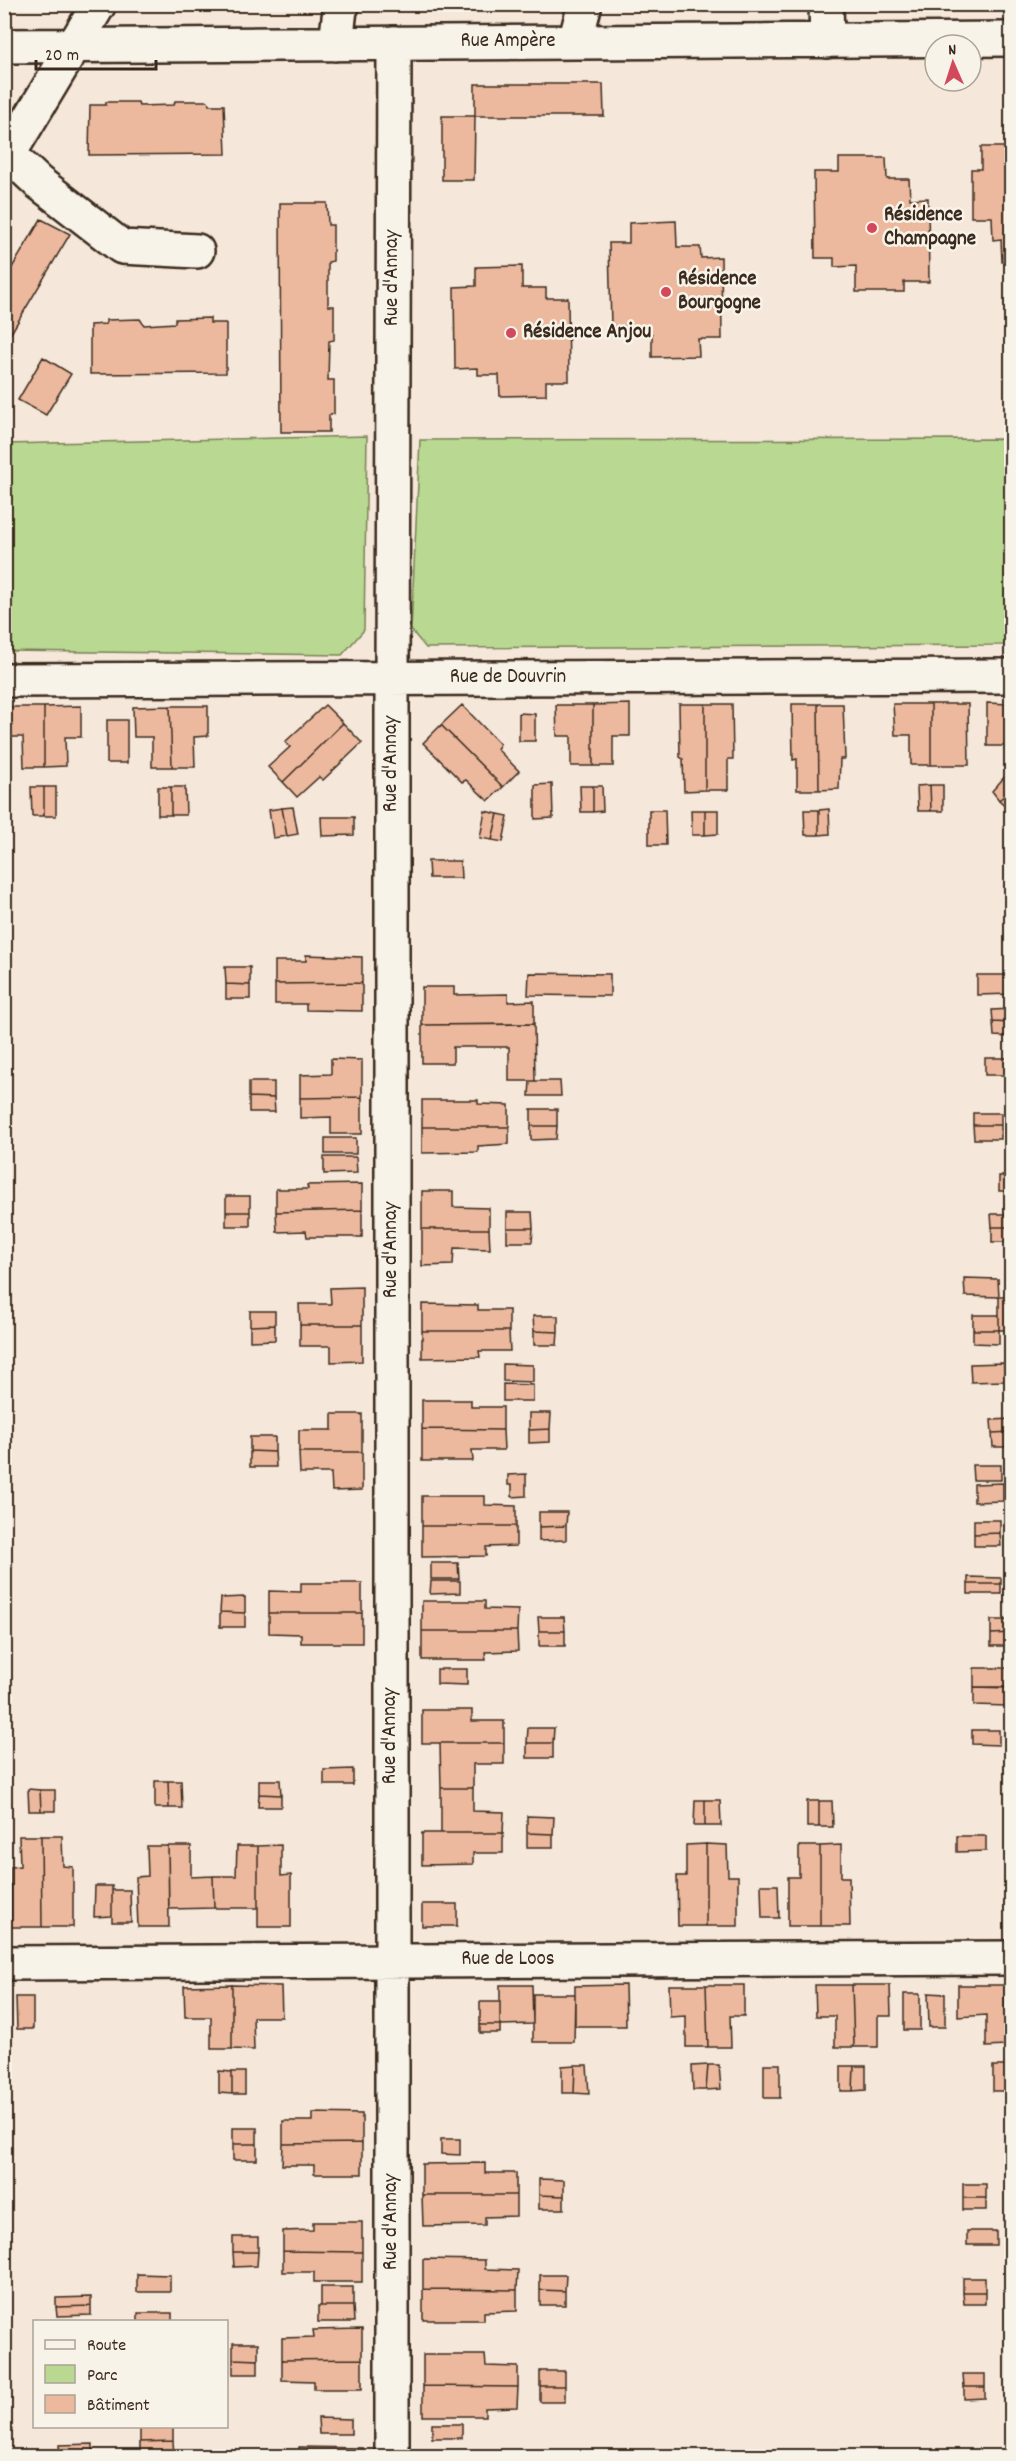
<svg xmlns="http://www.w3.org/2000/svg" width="1016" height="2461" font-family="Dekko,sans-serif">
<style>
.green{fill:#b9d891;stroke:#7a8158;stroke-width:1.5}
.building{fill:#ecb99e;stroke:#3b2a1e;stroke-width:1.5}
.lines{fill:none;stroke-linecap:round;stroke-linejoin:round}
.street-casing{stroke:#3b2a1e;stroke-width:38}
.street{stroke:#f7f3e8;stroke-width:33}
.poi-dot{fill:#d1495b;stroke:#f7f3e8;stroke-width:2}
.labels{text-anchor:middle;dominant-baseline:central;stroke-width:5;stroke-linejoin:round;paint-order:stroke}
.street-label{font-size:21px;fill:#3b2a1e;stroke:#f7f3e8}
.poi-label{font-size:21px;font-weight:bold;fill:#3b2a1e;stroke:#f7f3e8;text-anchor:start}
</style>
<rect width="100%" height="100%" fill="#f5e7d9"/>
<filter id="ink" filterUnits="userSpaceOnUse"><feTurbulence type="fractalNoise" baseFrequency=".0167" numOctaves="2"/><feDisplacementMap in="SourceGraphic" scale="12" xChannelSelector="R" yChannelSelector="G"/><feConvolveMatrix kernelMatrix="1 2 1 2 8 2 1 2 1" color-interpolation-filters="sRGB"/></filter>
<g filter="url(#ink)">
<!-- green -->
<path class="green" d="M367,436L364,630L342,655L5,651V444Z
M1011,439V645L426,648L411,630L420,440Z"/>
<!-- building -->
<path class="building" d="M475,84H603L604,116H475Z
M175,101H208L209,105H224L226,154L89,155L90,105H106V102H138L139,106L174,105Z
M442,116H475L474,180H442Z
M981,147H1012V262H1002L1001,239L993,240L992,217H971V169H981Z
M839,158H886L887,179H909L910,199L928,198L929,282H904V292H856V266L834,267V258H815L814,172H839Z
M280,203H327L328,225H333V261L328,262V306H334V340L329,341L328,380H334V414L329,415V432H281Z
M41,219L70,234L4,345V281Z
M676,221L677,247H700L701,258L721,257L722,339H698L699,356L652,357V334L627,335V326H611L609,243H629V223Z
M522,266V288H546V298H568L569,381H546V395L500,396L499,375H478V368L455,369L454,287L476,286V267Z
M210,318V323H226V373L90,374V325L106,324V320L140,319L144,325L175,323V319Z
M43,357L71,374L46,415L18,400Z
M987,703L1009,704V746H987Z
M630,704V736H613V766H593V705Z
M679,704H705V790L684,791L683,759L680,757Z
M705,704H732L733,759H728V790H705Z
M792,704H818L819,790H797V759L793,760Z
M818,704H843L845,759H840L839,789L819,790Z
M893,704H931V765H911V735H895Z
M931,704H968L969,765H931Z
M325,705L343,723L283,782L268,767L290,747L285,742Z
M462,705L500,744L497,749L519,771L503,787L441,725Z
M556,705H593V766H571V736H557Z
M81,706V737H65L66,766L44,767V707Z
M170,706H208V736L194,737L195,767H172Z
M170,706L172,767H152V737H134L133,707Z
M7,707H44V767H24L23,737H7Z
M519,713L535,714V741H519Z
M107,720H127V763H107Z
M343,723L362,743L323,780L319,777L297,797L283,782Z
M441,725L503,787L488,801L466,780L462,782L423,743Z
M1008,773L1012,776V789L999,800L992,791Z
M552,784L553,818L535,819V785Z
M930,785L931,811H918L917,786Z
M930,785H943V811H931Z
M580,786H593V812H581Z
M593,786H602L603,811L593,812Z
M31,787H44V816H32Z
M44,787H56V816H44Z
M158,787H171V815H158Z
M171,787H185L186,815H171Z
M1012,789V809L1010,810L999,800Z
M293,807L298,834L287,836L282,808Z
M282,808L287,836L273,838L269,810Z
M829,809L830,834L819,835V810Z
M649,810H665L666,845H649Z
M691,810H705V835H692Z
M705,810H718V834L705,835Z
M804,810H819V835H805Z
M485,811L498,814L492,840L480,838Z
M498,814L508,816L503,842L492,840Z
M321,817H354V835L322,836Z
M428,861H460L461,878H429Z
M306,955L362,957V983L275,984V961H306Z
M225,967H250V985L226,984Z
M529,973L610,974V996L528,995Z
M977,975H1012V994L977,995Z
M362,983V1011L306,1010V1004H275V984Z
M226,984L250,985V999H226Z
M422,987H454V995L508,994V1002L534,1001V1024L422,1025Z
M1012,1009V1023L993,1022L992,1010Z
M993,1022L1012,1023V1037L994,1036Z
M510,1024H534L535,1081H509V1047H453V1063H422V1025Z
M985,1058H1012V1075H985Z
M331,1059L362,1060V1097L300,1098V1075L331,1074Z
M530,1081H560L561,1096H529Z
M249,1082H274V1098L249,1097Z
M249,1097L274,1098L275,1112H249Z
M362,1097V1134H331V1117L300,1118V1098Z
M422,1100H478V1104L509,1105V1127H422Z
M531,1109H557V1126H531Z
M973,1113H1001V1125H973Z
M973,1125H1001V1139H974Z
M531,1126H557L556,1139L531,1140Z
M422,1127H509V1144L478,1146V1152L422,1153Z
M325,1138H356V1154H325Z
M324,1157H356L357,1173L324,1174Z
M999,1176H1012V1191H999Z
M362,1184V1210L276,1212V1189H308L307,1185Z
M422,1191H453V1207L489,1208V1229H422Z
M226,1196H250V1212H226Z
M362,1210V1237H307L306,1231L277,1232L276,1212Z
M226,1212H250V1226H226Z
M507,1212H532L533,1228H507Z
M991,1214H1012V1227H992Z
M992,1227H1012V1242H992Z
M507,1228H533L532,1242H507Z
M422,1229H489L490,1249L454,1248L453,1265L422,1266Z
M964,1278L998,1279L999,1297L965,1296Z
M362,1287V1325H300L299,1304H331L330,1288Z
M999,1297H1012V1330H999Z
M422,1304L478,1305V1310H509V1331H422Z
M250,1311H275V1325L250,1326Z
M973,1315H999V1330H973Z
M533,1316H558V1332L534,1331Z
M275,1325V1340L250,1341V1326Z
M300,1325H362V1361L331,1362V1346H300Z
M973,1330H999V1344L973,1343Z
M422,1331H509L510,1351H479L480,1357L422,1358Z
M534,1331L558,1332L557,1345H534Z
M1004,1363L1005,1381L971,1382L970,1364Z
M503,1364L533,1365V1382L503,1381Z
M503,1384L533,1385V1401H503Z
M422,1400H471V1407H503V1430L422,1429Z
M529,1413H551L550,1429L529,1430Z
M332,1414H362V1452H299V1430H332Z
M1012,1419V1432L992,1433L991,1420Z
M422,1429L503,1430L504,1450H472L473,1461H422Z
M550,1429V1442L529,1443V1430Z
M1012,1432V1447H993L992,1433Z
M250,1437H275V1452L250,1451Z
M250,1451L275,1452L276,1467H250Z
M299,1452H362V1490L332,1491L331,1473H300Z
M972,1465H1001V1480H973Z
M526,1474V1496L512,1497V1485H508V1475Z
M1003,1483V1501L974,1502V1484Z
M422,1496H485V1505L516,1506V1526H422Z
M539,1512H567L566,1526L539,1527Z
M974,1520H1000V1533L974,1534Z
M422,1526H516V1546L486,1547V1556L422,1557Z
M566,1526V1540L539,1541V1527Z
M1000,1533L1001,1546H974V1534Z
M431,1563H458L459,1579H431Z
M968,1577L1001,1578V1584H968Z
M431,1581H460V1593L430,1594Z
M301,1583H362V1613H269V1591L301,1592Z
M968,1584H1001V1594H968Z
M245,1597V1613L220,1612L221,1598Z
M422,1601H485V1609L518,1610L517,1631H422Z
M220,1612L245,1613V1627H220Z
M269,1613H362V1643H301V1634L269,1633Z
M538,1617H564L565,1631H539Z
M991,1620H1012V1633L991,1634Z
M422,1631H517L518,1651L485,1652L486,1660H422Z
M539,1631H565V1646H539Z
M1012,1633V1646H991V1634Z
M974,1668H1009L1010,1688L974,1687Z
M437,1669H467V1685L437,1684Z
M974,1687H1008V1706L974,1705Z
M422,1710H472V1721H504V1743H422Z
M528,1728H554L553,1743H527Z
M972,1730H999V1745L972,1744Z
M440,1743H504V1764H473V1788H441Z
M527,1743H553V1758H527Z
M353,1769V1785H324V1770Z
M259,1780H280L281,1795L259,1794Z
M155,1781H168L169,1808H155Z
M168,1781H181L182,1808H169Z
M441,1788H473V1811L504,1812L503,1833H441Z
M28,1789L40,1790L41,1811H29Z
M40,1790H55V1811H41Z
M259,1794L281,1795V1807H258Z
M695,1800H705V1826H694Z
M705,1800H720L721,1826H705Z
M807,1801H819V1827H807Z
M819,1801H832L833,1827H819Z
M527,1816L554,1817L553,1834L527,1833Z
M422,1833H503V1853H473V1864L422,1865Z
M527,1833L553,1834V1847H527Z
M19,1836H41L42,1927H11V1867L20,1866Z
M41,1836H62L63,1866L73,1867V1927H42Z
M957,1836H986V1851L957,1852Z
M706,1844L727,1845L728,1876H738V1926H706Z
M706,1844V1926H678L677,1876H686V1845Z
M281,1845V1876L291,1875V1927H258V1846Z
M841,1845V1877H849L850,1926H820V1846Z
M147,1846H168L169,1927H138L136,1877L148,1876Z
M168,1846H191V1877L213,1876L214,1908L169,1909Z
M237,1846H258V1908H214L213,1876H236Z
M799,1846H820V1926H788V1877H799Z
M761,1885H778L779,1918H762Z
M95,1886H112V1916L94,1917Z
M112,1890H130L131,1922H112Z
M422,1904H457V1926H422Z
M232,1985V2049H211V2017H185L184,1986Z
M232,1985L281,1986L282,2017H253L254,2050L232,2049Z
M500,1985H532L533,2024L500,2025Z
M625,1985L626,2026H575V1986Z
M669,1985H706L708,2047H686V2016L670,2017Z
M706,1985H744V2016H730L731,2047H708Z
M815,1985H852L854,2047H835V2016H816Z
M852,1985H890L891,2016H878V2047H854Z
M958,1985H1005L1006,2046L986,2047V2015L958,2017Z
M1005,1985H1012V2046H1006Z
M928,1993L945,1994V2027H929Z
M533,1994H575L574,2042H533Z
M904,1994H920V2030H904Z
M16,1997H33V2029H17Z
M480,2002H500V2025H480Z
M480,2025H500V2033H480Z
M764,2064H780V2098H764Z
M575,2065L574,2093H562V2066Z
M575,2065H587L589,2094L574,2093Z
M708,2065L706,2090H693L692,2066Z
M708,2065H719L721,2089L706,2090Z
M841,2066H854L853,2091H841Z
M854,2066H866V2090L853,2091Z
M993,2066H1006L1005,2091H993Z
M1006,2066H1012V2091H1005Z
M219,2071L232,2072V2094L219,2093Z
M232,2072H245V2094H232Z
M313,2113L362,2114V2143L283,2144V2121H313Z
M233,2128H257V2144H233Z
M441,2139H460V2155L441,2154Z
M362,2143V2174H314V2165H282L283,2144Z
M233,2144H257V2160H233Z
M485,2163V2173H516V2195H422V2164Z
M539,2179L564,2180V2196L539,2195Z
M963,2184H986V2198H963Z
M422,2195H516V2216L485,2217V2225L423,2226Z
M539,2195L564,2196V2209H539Z
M963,2198H986V2210H963Z
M313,2222H362V2252L283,2251V2231L313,2230Z
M967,2231H996V2245H967Z
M233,2237H258V2252H233Z
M283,2251L362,2252V2282H314V2272H283Z
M233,2252H258L257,2266L234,2267Z
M423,2259L485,2260V2269L518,2270L517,2290L423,2289Z
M137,2274L170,2275V2292H137Z
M540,2275H566L565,2291L540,2290Z
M963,2278H985V2292H963Z
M321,2287H353V2306H321Z
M423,2289L517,2290V2311L484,2312V2320H423Z
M540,2290L565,2291V2305H540Z
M963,2292H985V2304H964Z
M91,2297V2306L56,2307V2298Z
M91,2306V2315L57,2316L56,2307Z
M318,2306H353L354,2322H318Z
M138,2313H172V2322H138Z
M362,2329V2359L282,2360V2338L314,2337L313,2330Z
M233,2343H258V2360L233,2359Z
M423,2355H485L486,2366L518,2367V2387L423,2386Z
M233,2359L258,2360V2374H233Z
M362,2359V2389H314V2381L282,2380V2360Z
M540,2371H565V2386H540Z
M963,2374H985V2387H964Z
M423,2386L518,2387L517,2407L485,2408V2416H423Z
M540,2386H565V2402H540Z
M964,2387H985V2398L964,2399Z
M318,2418L351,2419V2434H319Z
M432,2424H462V2438H432Z
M140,2426H173V2441L140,2442Z
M173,2441L174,2456H140V2442Z
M93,2444V2456H60L59,2445Z
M299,2447L363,2448L362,2456H299Z"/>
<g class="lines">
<!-- street casing -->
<g class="street-casing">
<path id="street" d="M826,4L827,41
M575,42L585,4
M336,44L340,9L343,4
M4,46L1012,39
M4,150L38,182L122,247L197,251
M4,162L99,4
M4,680L1012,676
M4,1963L1012,1958
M392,2456V679L394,43"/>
</g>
<!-- street -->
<use href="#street" class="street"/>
</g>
</g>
<!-- markers -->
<g class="poi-dot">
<circle cx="872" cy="228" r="6"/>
<circle cx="666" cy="292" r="6"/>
<circle cx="511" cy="333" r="6"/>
</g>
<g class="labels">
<!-- street labels -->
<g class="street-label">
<text x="508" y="42">Rue Ampère</text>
<text transform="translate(393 278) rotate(-90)">Rue d'Annay</text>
<text x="508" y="678">Rue de Douvrin</text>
<text transform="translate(392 764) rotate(-90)">Rue d'Annay</text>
<text transform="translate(392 1250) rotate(-90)">Rue d'Annay</text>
<text transform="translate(391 1736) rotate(-90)">Rue d'Annay</text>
<text x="508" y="1960">Rue de Loos</text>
<text transform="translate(392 2222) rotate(-90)">Rue d'Annay</text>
</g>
<!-- poi labels -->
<g class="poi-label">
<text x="884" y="216">Résidence<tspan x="884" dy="24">Champagne</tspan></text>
<text x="678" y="280">Résidence<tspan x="678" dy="24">Bourgogne</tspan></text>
<text x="523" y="333">Résidence Anjou</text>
</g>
</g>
<!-- margin -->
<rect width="1016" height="2461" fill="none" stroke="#f7f3e8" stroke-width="24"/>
<rect x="12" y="12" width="992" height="2437" fill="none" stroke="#3b2a1e" stroke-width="2" filter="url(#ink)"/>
<!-- legend -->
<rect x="33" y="2320" width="195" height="108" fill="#f7f3e8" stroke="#aca397" stroke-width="1.5"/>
<rect x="45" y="2340" width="30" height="9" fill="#f7f3e8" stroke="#aca397" stroke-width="1.5"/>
<text x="87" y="2350" font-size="18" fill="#3b2a1e">Route</text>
<rect x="45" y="2365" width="30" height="18" fill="#b9d891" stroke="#aca397" stroke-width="1.5"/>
<text x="87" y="2380" font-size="18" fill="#3b2a1e">Parc</text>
<rect x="45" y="2395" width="30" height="18" fill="#ecb99e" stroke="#aca397" stroke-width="1.5"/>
<text x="87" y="2410" font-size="18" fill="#3b2a1e">Bâtiment</text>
<!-- north arrow -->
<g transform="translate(953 63) rotate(357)"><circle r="28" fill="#f7f3e8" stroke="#aca397" stroke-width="1.5"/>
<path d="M0-4.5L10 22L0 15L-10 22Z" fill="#d1495b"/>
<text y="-9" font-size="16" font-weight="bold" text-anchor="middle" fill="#3b2a1e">N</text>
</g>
<!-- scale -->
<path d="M36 60v9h120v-9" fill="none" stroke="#3b2a1e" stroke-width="3"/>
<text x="45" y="60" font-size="18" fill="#3b2a1e" stroke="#f7f3e8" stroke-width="4.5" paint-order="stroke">20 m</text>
</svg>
